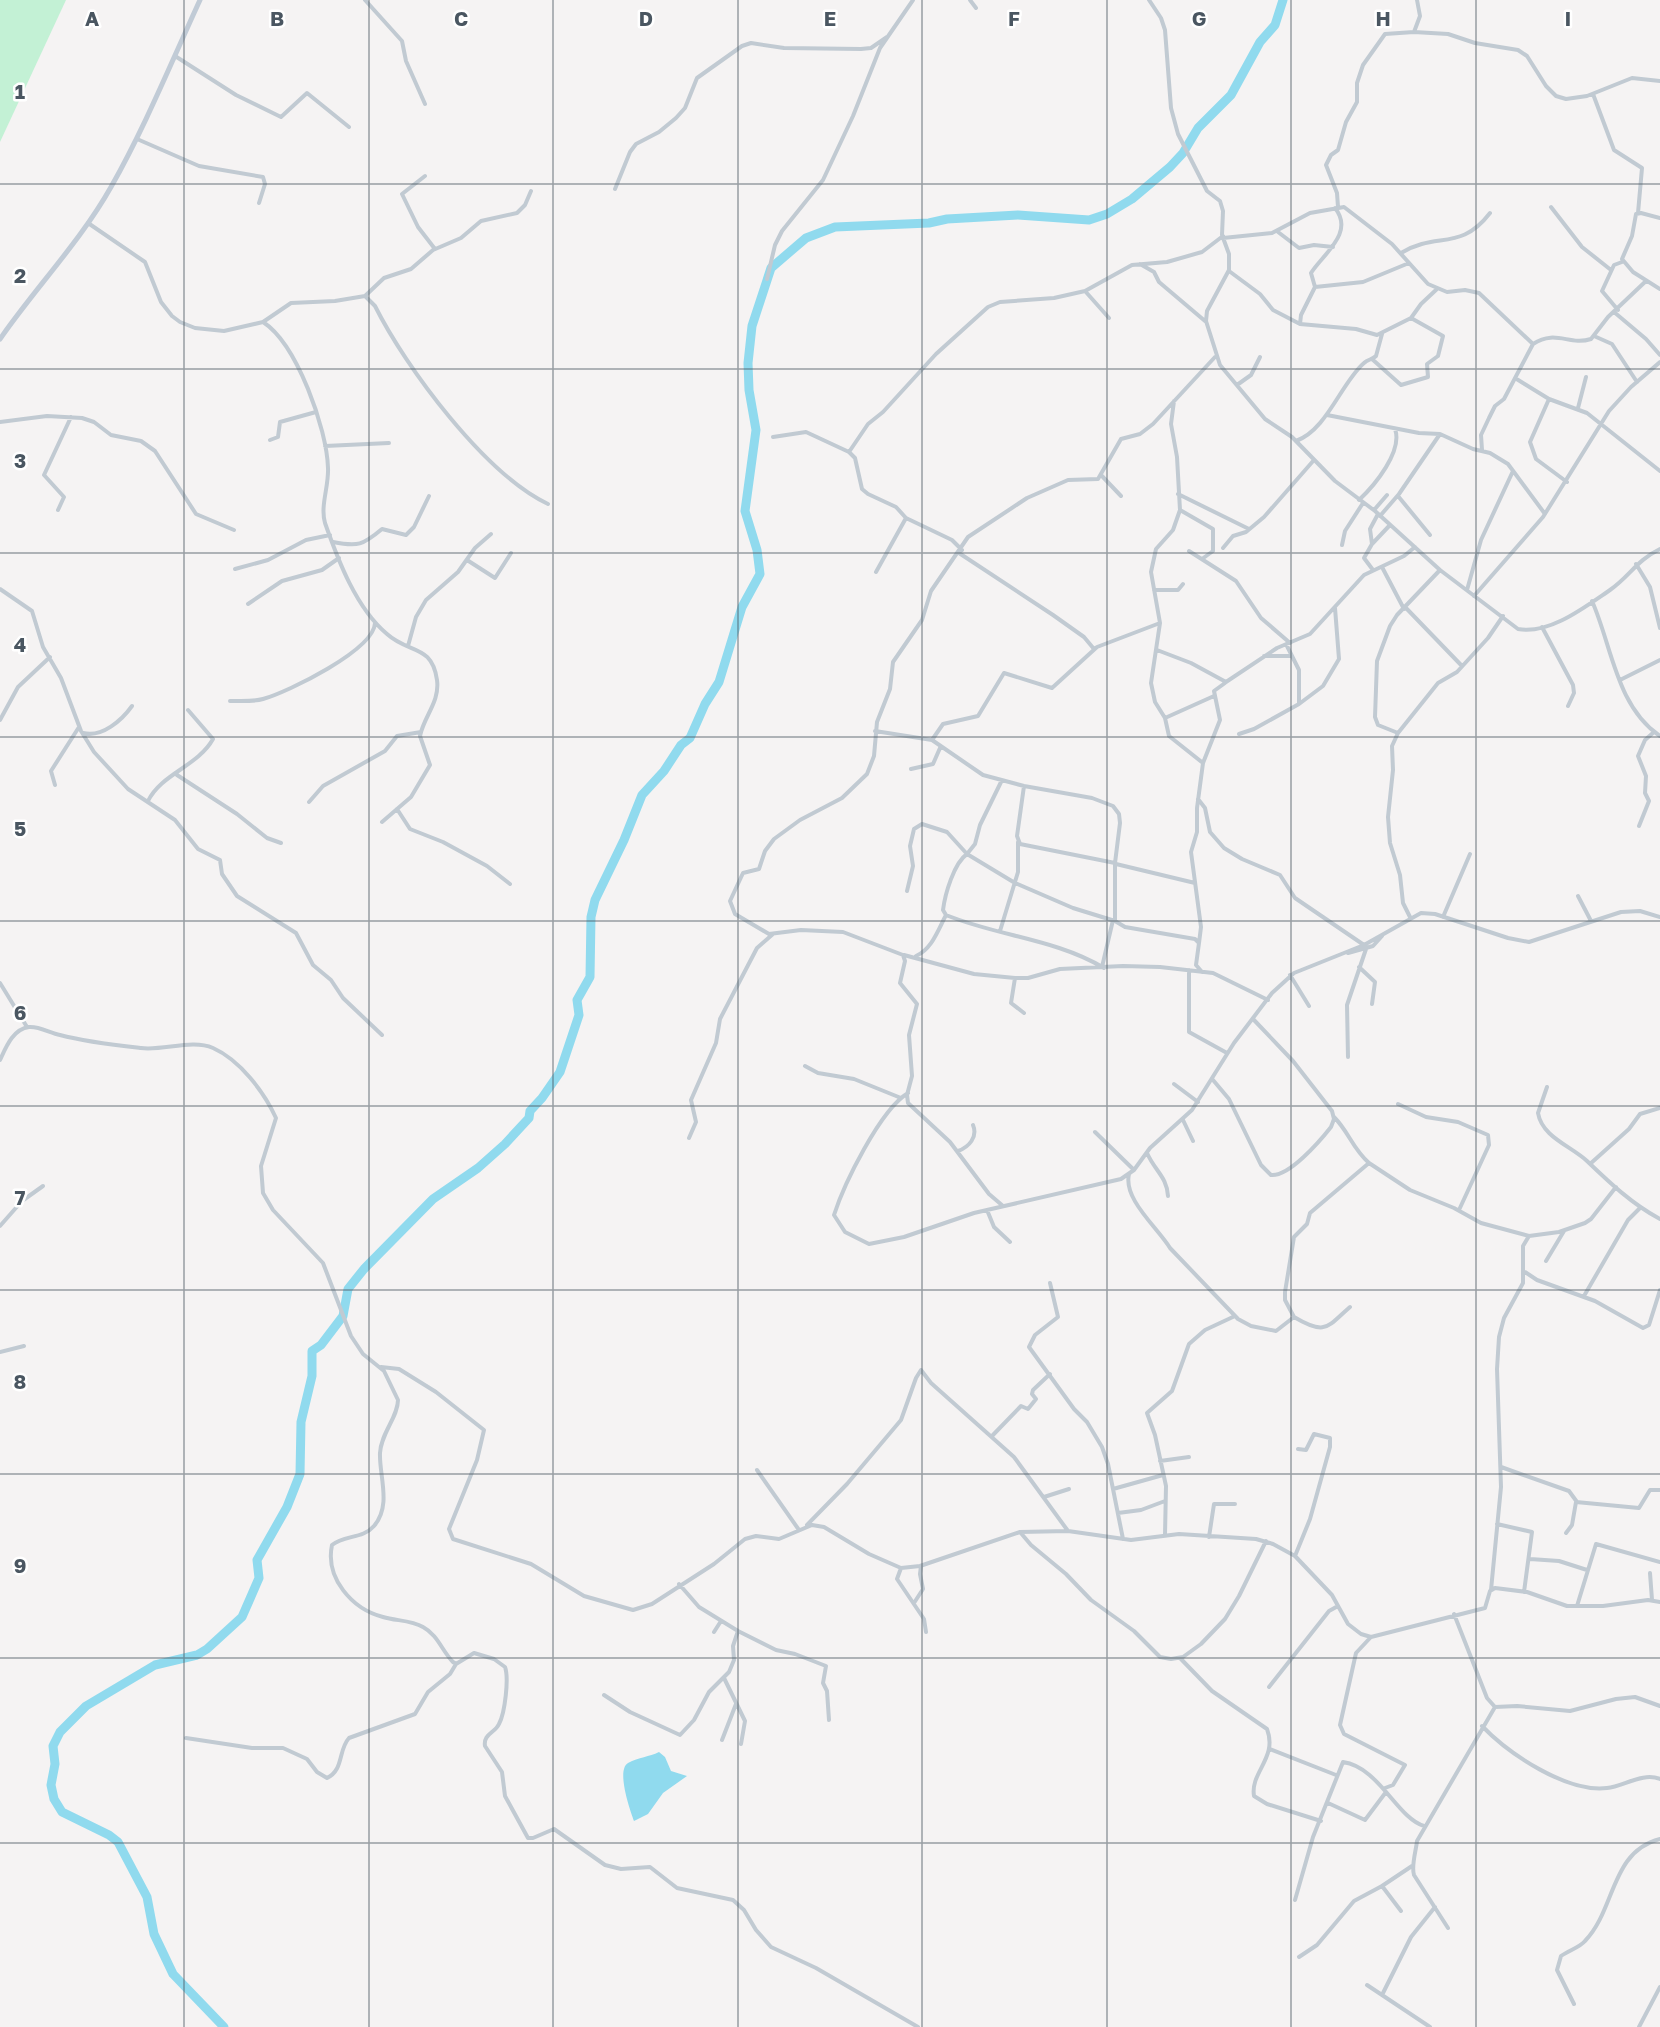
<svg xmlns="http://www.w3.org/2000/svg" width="1660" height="2027" font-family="'Golos Text',sans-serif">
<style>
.green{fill:#c3f1d5}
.water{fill:#90daee}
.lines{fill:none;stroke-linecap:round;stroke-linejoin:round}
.river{stroke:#90daee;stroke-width:9}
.street{stroke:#c1cad2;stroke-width:4}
.secondary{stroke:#c1cbd6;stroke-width:5}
.grid{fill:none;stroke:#4a5661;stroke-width:1.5;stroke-opacity:0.55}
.grid-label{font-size:20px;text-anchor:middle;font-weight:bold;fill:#4a5661;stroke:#fff;stroke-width:5;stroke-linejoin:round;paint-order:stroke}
</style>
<rect width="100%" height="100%" fill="#f5f3f3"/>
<!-- green -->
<path class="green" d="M0,0H66L0,142Z"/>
<!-- water -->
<path class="water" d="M659,1752L665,1757L671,1771L687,1776L663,1793L648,1814L634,1821C630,1810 616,1770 628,1763C639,1757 649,1757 659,1752Z"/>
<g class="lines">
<!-- river -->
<path class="river" d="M224,2027L173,1974L154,1934L147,1897L118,1842L109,1835L62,1812L54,1799L51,1785L55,1764L53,1746L60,1732L86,1706L155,1665L197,1655L207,1649L242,1617L259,1578L257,1560L287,1507L300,1474L301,1422L312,1376V1351L321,1345L343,1316L348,1289L364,1269L433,1199L478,1168L505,1144L529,1118L530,1111L542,1098L560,1072L579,1015L577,1000L590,977L591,917L595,900L624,840L642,795L664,771L681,745L690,738L705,704L719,682L742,607L760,574L757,550L745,511L756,430L749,390L748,363L752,326L771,268L806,238L835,227L929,223L947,219L1018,215L1089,220L1107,214L1132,199L1170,167L1183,153L1198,128L1231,95L1260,42L1275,25L1283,0"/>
<!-- street -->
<path class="street" d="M365,0L402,41L406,61L425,104
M970,0L976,8
M1149,0L1161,18L1165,30L1171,108L1178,134L1207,191L1220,201L1223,211L1222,235L1229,254V270L1207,311L1206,321L1220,365L1265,419L1292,437L1335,481L1375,511L1440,570L1518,629C1549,635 1585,607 1610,590C1629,577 1637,560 1660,549
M1414,32L1420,16L1417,0
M175,56L236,95L281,117L307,93L349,127
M1593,94L1614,150L1642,168L1638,213
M137,139L199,166L263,177L265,184L259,203
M425,176L402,194L418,227L435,249
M615,189L630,152L636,144L659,132L676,118L685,108L697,78L742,46L751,43L784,48L861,49L871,48L887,37
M1338,207L1337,193L1326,165L1331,155L1338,150L1346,122L1357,102V83L1363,65L1385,34L1414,32L1448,34L1475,43L1518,50L1527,56L1546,86L1556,96L1566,99L1587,96L1632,78L1660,81
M1551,207L1582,247L1611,270
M1660,218L1641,213L1636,214L1632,236L1622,259L1633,272L1660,289
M88,223L145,262L161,302L172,316L180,322L195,328L224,331L263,322C297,344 327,429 328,468C329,486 320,506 325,523C338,560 356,608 387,634C409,654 432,644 437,680C440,702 424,716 420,736L430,765L411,797L382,822
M1278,232L1299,248L1314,245L1333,247
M1223,238L1272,233L1310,213L1344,207L1392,244L1428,284L1447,292L1465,290L1479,293L1533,344L1504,399L1495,406L1489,418L1481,435L1482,450
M1401,253C1437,231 1460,252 1490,213
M1140,264L1154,272L1159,282L1205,321
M1229,271L1260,294L1273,310L1300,324L1356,329L1377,335L1411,318L1443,336L1438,356L1427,364L1428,377L1401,385L1372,359
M767,279L775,245L782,231L823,180L853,116L880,48L913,0
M1315,287L1311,273C1323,254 1355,233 1335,208
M1085,291L1109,318
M365,296L375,306C406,368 485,474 548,504
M1618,310L1602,291L1614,265L1622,262
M1614,312L1646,339L1660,355
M1411,318L1421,304L1437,289
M263,322L291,303L335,301L365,296L384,278L411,269L433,250L461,238L481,221L517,213L525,205L531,191
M1300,324L1301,315L1315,287L1363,282L1409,263
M1594,336L1612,344L1637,382
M1533,344C1556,329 1569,346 1591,339L1608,317L1646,281
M1515,378L1549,399L1587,413L1660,471
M1237,385L1251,375L1260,357
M1549,399L1530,442L1536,459L1567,482
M1174,401L1171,424L1177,457L1180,510L1173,530L1156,549L1151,572L1160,623L1151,683L1155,702L1165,718L1169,736L1203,763
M1578,408L1586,377
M1327,415L1419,433L1440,434L1473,449L1490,453L1508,464L1545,514
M0,422L47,416L82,418L94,422L111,435L141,441L155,451L196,514L234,530
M773,437L806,432L849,452L855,458L862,489L868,494L896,507L906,518L952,540L962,550
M270,440L278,437L280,422L316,412
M1296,441C1327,430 1341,383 1364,363C1368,359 1372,360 1376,356L1382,334
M325,446L389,443
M849,452L868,424L883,412L936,354L988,307L1000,302L1054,298L1085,291L1132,265L1167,262L1202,252L1223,236
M1101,475L1121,496
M1178,494L1249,529
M1398,496L1430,535
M1359,500C1375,485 1403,451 1395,429
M58,510L64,497L44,475L71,417
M1180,510L1213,529V551L1202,559
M1374,510L1387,495
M1380,516L1399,494L1440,434
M333,542C358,547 363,545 382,529L406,535L414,527L429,496
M1372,544L1390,525
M1342,545L1345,531L1363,503
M1223,548L1233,536L1246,532L1264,517L1314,460
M1189,551L1236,581L1261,618L1290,643
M959,553L1053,615L1084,637L1094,649
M467,560L495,578L511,553
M1636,564L1650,587L1660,628
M1382,567L1404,609
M235,569L268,560L306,540L330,535
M1373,570L1364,558L1372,544L1370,529L1378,514
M876,572L906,518
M0,589L32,611L43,647L61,678L81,731L94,752L128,789L175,820L198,849L220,860L222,874L237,896L296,933L313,965L331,980L343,998L382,1035
M1154,590H1178L1183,584
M1467,590L1481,540L1513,471
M1474,596L1543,517L1609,411L1631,387L1660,362
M1592,601C1612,646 1616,706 1660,736
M248,604L282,581L322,570L339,558
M1406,608L1462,666
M1542,627L1573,685L1574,693L1568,706
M408,646L416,617L426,600L458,572L475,548L491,534
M1157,650L1191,663L1226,682L1277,648L1310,634L1364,575L1404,556L1415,547
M1264,656H1292
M1620,680L1660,660
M230,701C241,701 253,702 263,699C288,692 374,650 375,623
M1299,704L1323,686L1339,659L1335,608
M1165,718L1214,696
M0,720L18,687L50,657
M875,731L932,740L983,775L1024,786L1092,798L1113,806L1119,814L1120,823L1115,863V921L1125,927L1195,939L1199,943L1196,965L1202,972
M83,733C102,738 122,720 132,706
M1398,733L1378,725L1375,717L1377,661L1390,626L1397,615L1440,570
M1239,734L1254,729L1299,704V670L1286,644
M932,740L943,724L978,716L1004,673L1052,688L1097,647L1160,623
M911,769L933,764L940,748
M177,775L237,814L267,838L281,843
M55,785L51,771L79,727
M1024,786L1017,836L1020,844L1115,863
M1198,799L1205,808L1210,832L1224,848L1242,859L1280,875L1295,898L1364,945
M148,801C161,774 198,766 213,739L188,710
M309,802L323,786L385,751L397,736L421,732
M397,809L410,829L443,842L487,866L510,884
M1639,826L1649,801L1645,793L1646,776L1638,756L1645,740L1654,732
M1116,864L1195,883
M907,891L913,866L910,846L914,829L922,824L947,832L967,854L975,844L980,825L1002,780
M1578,896L1591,921
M946,915C997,936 1056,939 1104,968
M1410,917L1403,903L1400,875L1390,843L1388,817L1393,770L1392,746L1398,733L1438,683L1457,672L1488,638L1503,616
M1443,917L1470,854
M1000,931L1018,872V842
M1199,943L1201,927L1191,852L1197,832V808L1203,763L1220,720L1214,691L1225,683
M1348,953L1373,946L1382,936
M904,955L974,974L1015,978H1028L1060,969L1123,966L1160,967L1213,973L1268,1000
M916,956C932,949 938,930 946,915L943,910C945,894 954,863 967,854L1015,883L1073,908L1115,921
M1102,967L1113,920
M1359,967L1375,982L1372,1004
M1189,970V1032L1227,1053
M1290,975L1309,1006
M1015,978L1011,1003L1024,1013
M0,983L27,1027
M1348,1057L1347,1005L1366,949
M0,1060C6,1047 13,1029 29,1027C39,1026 50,1033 60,1035C86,1042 114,1045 141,1048C163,1051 192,1039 213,1048C240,1060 264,1092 276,1118L261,1166L263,1193L273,1210L323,1263L351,1336L363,1354L384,1371L398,1400C398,1417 381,1433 380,1453C379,1476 392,1505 374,1526C363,1539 344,1535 332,1545C325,1578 352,1609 383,1617C396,1621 411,1620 423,1627C438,1635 442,1651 453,1662L456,1664L474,1653L494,1659L505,1667C509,1678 505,1713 499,1724C495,1733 483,1734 485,1746L502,1772L505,1796L528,1838H533L554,1829L605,1865L621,1869L650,1867L677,1888L733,1900L744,1910L756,1930L771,1947L816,1968L918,2027
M805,1066L818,1073L854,1079L901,1098
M1213,1080L1229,1099L1261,1165L1271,1175C1289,1177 1320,1141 1331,1127L1334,1119L1332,1111L1293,1061L1254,1020
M1174,1084L1198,1102
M1547,1087L1538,1113C1542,1137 1571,1146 1587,1161C1610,1183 1632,1204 1660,1219
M908,1093C880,1110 844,1184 834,1215L845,1232L869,1244L904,1237L974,1213L1121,1179L1134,1170L1150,1148L1192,1110L1234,1043L1272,993L1294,973L1364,945L1421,913L1435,914L1508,938L1529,942L1621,912L1640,911L1660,917
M1398,1104L1426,1117L1458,1122L1488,1135L1489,1145L1459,1210
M1334,1117C1349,1132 1352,1148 1369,1163
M1183,1120L1193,1141
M1095,1132L1134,1170
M689,1138L696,1122L691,1100L716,1043L720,1019L757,948L773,934
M958,1151C969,1147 978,1137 973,1125
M1147,1153C1155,1171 1167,1177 1168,1196
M1590,1164L1629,1129L1640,1114L1660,1108
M1129,1174C1123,1199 1157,1227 1170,1248L1238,1319L1251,1326L1276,1331L1294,1317
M1003,1206L989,1194L950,1142L908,1103L907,1095L912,1076L909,1035L917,1004L900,983L905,961L903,955L843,932L801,930L769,934L735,914L730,901L743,873L759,869L765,851L774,839L800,820L842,798L867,774L874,756L877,722L890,689L893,662L922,620L931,591L968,537L1027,498L1068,480L1098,479L1121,439L1140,434L1153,424L1215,357
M987,1210L994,1227L1010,1242
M0,1226L22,1201L43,1186
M1546,1261L1564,1231
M1525,1272L1537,1280L1595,1301L1643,1328L1649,1325L1660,1290
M1050,1283L1058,1317L1035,1335L1029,1347L1074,1409L1087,1422L1102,1447L1108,1464L1123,1539
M1584,1296L1628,1220L1640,1208
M1350,1307C1327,1327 1326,1336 1294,1317L1285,1300V1292L1294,1237L1307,1224L1310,1213L1369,1163L1410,1190L1454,1208L1481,1223L1529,1236L1559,1232L1585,1223L1591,1219L1616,1187
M0,1352L24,1346
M381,1367L399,1369L436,1392L484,1430L477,1460L449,1529L453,1539L531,1564L584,1596L633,1610L652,1604L714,1564L745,1539L756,1536L779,1539L812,1525L824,1527L869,1554L901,1568L920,1566L1020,1532L1068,1531L1131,1540L1179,1534L1256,1539L1273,1544L1295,1556L1332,1595L1348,1624L1361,1634L1371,1637L1485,1608L1490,1591L1495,1588L1527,1592L1567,1606H1603L1648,1600L1660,1602
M992,1436L1021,1406L1028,1409L1036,1399L1032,1394L1033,1390L1050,1374
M1160,1461L1189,1457
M1501,1467L1569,1491L1577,1502
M757,1470L799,1530
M1113,1489L1163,1475
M1044,1497L1069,1489
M1118,1513L1141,1510L1165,1501
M1497,1524L1532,1532L1524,1592
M807,1525L847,1484L901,1420L916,1378L921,1370L931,1383L1014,1457L1068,1531
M1020,1532L1031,1545L1066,1574L1091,1600L1134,1631L1160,1657L1171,1659L1183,1657L1201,1644L1225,1619L1239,1596L1266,1541
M1566,1533L1572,1525L1576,1502L1639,1508L1650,1490H1660
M1165,1535L1166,1486L1155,1435L1147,1413L1172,1391L1189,1344L1205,1330L1235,1316
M1209,1537L1214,1504H1235
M1295,1556L1310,1519L1330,1447V1438L1314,1434L1306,1450L1298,1449
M1530,1559L1559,1561L1587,1570
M901,1568L897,1579L924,1619L926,1632
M1650,1573L1652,1600
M679,1584L699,1607L738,1631L776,1650L795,1654L826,1666L823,1683L827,1691L829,1720
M1491,1590L1501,1487L1497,1369L1499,1337L1504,1318L1523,1283V1246L1529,1236
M914,1603L923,1589L920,1574L921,1566
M1577,1606L1596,1544L1660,1562
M1454,1614L1487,1698L1495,1707L1517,1706L1570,1711L1616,1699L1635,1697L1660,1706
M714,1632L721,1621
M1370,1638L1356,1653L1340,1725L1344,1734L1405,1765L1393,1785L1385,1788
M1180,1658L1212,1691L1267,1729C1278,1758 1250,1772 1254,1796L1267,1804L1321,1821
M724,1678L745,1721L741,1744
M1269,1687L1329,1611L1338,1606
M604,1695L630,1712L680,1735L694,1720L709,1692L729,1672L734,1660L733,1646L738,1631
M1482,1726C1509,1754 1567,1793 1607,1788C1624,1786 1643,1772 1660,1779
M186,1738L252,1748H283L307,1759L317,1772L327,1778C344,1770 338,1750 349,1738L415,1714L428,1692L450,1674L456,1664
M722,1740L736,1704
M1270,1749L1336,1775
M1328,1803L1365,1820L1386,1792
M1295,1900L1313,1837L1343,1762C1379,1767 1397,1818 1424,1826
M1401,1911L1382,1886L1412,1866
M1448,1928L1414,1875C1411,1866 1416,1851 1417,1841L1495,1707
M1299,1957L1317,1945L1354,1901L1382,1886
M1367,1985L1430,2027
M1382,1995L1411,1937L1435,1907
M1574,2004L1557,1970L1561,1956C1569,1950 1579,1948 1585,1941C1616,1909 1610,1852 1660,1839
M1639,2027L1660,1987"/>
<!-- secondary -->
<path class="secondary" d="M0,339C36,287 80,242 111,187C145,127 171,63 200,0"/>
</g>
<!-- grid -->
<path class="grid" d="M184,0V2027M369,0V2027M553,0V2027M738,0V2027M922,0V2027M1107,0V2027M1291,0V2027M1476,0V2027M0,184H1660M0,369H1660M0,553H1660M0,737H1660M0,921H1660M0,1106H1660M0,1290H1660M0,1474H1660M0,1658H1660M0,1843H1660"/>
<g class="grid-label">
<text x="92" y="26">A</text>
<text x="277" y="26">B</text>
<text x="461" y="26">C</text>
<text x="646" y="26">D</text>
<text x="830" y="26">E</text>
<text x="1014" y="26">F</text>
<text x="1199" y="26">G</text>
<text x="1383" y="26">H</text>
<text x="1568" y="26">I</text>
<text x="20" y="99">1</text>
<text x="20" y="283">2</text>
<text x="20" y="468">3</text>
<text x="20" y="652">4</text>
<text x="20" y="836">5</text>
<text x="20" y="1020">6</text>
<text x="20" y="1205">7</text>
<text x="20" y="1389">8</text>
<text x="20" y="1573">9</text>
</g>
</svg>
